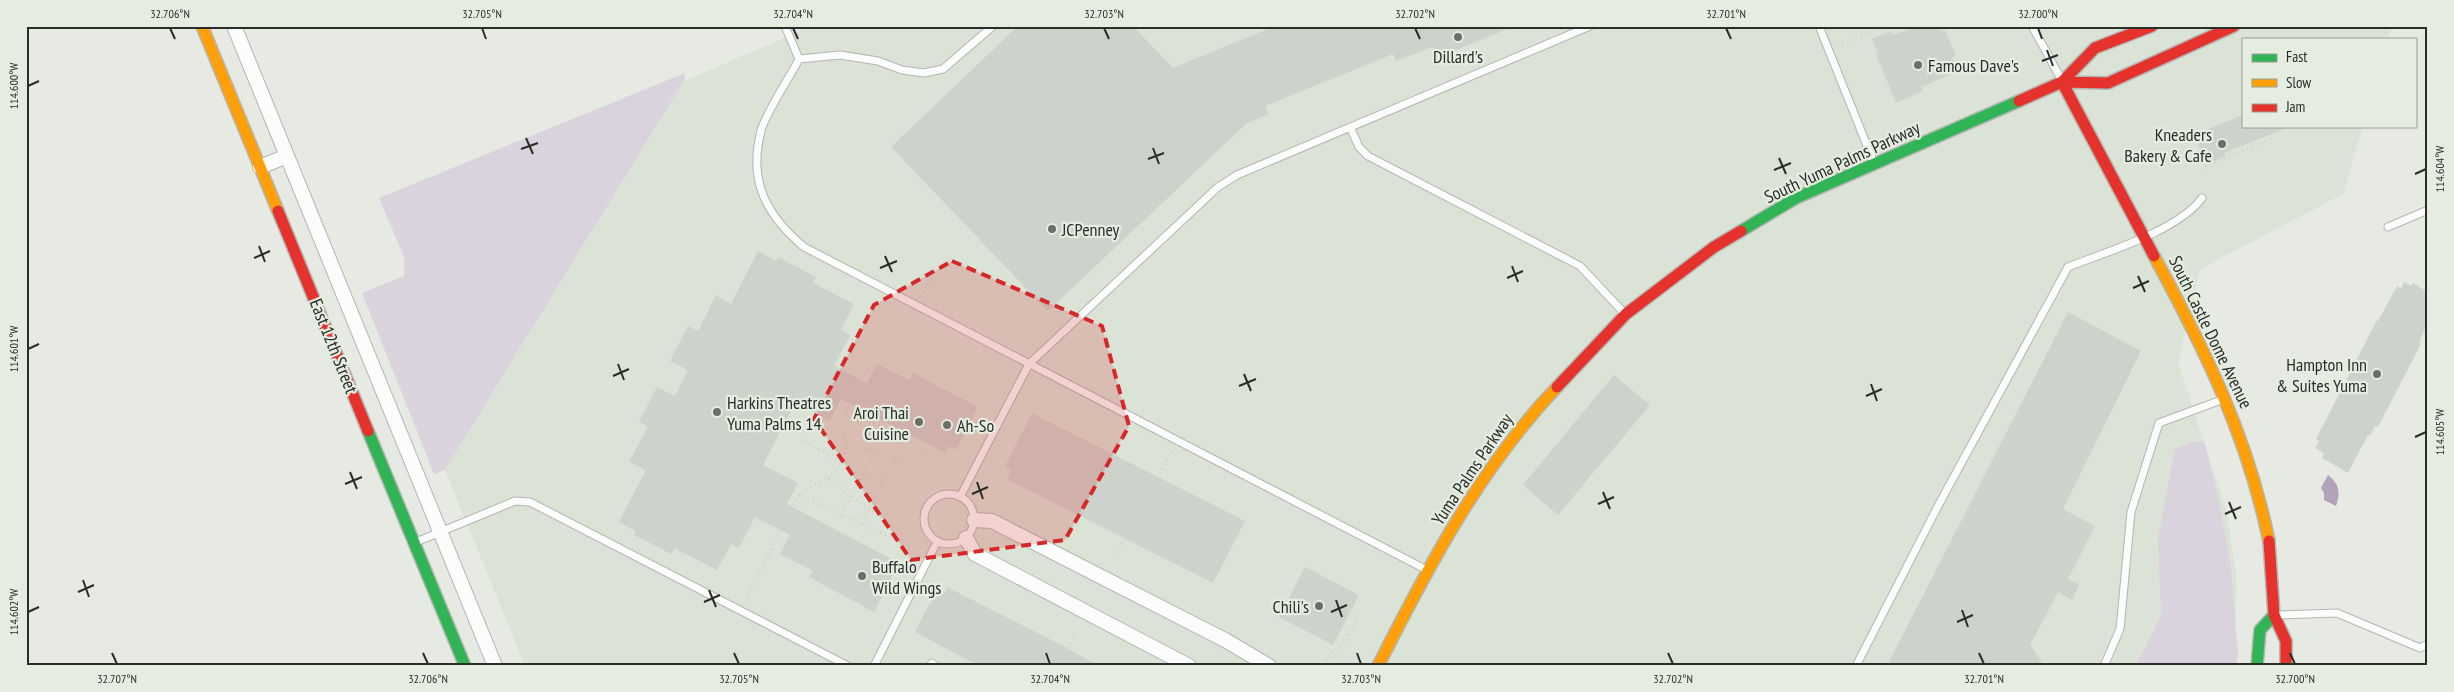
<svg xmlns="http://www.w3.org/2000/svg" width="2454" height="692" font-family="'PT Sans Narrow',sans-serif">
<style>
.built{fill:#dae3d5}
.green{fill:#dad3de}
.water{fill:#b2a3ba}
.building{fill:#ced2cc}
.lines{fill:none;stroke-linecap:round;stroke-linejoin:round}
.lane-casing{stroke:#b3b6b2;stroke-width:9}
.street-casing{stroke:#b3b6b2;stroke-width:16}
.fast-casing{stroke:#b3b6b2;stroke-width:14}
.slow-casing{stroke:#b3b6b2;stroke-width:14}
.jam-casing{stroke:#b3b6b2;stroke-width:14}
.path{stroke:#d0d1cf;stroke-width:3;stroke-dasharray:1 4;stroke-linecap:butt}
.lane{stroke:#fbfcfb;stroke-width:7}
.street{stroke:#fbfcfb;stroke-width:14}
.fast{stroke:#30b455;stroke-width:11}
.slow{stroke:#ff9f0a;stroke-width:11}
.jam{stroke:#e5322d;stroke-width:11}
.marked{fill:#d62828;fill-opacity:0.2;stroke:#d62828;stroke-width:4;stroke-dasharray:10 6;stroke-linejoin:round}
.ticks{fill:none;stroke:#2a2d28;stroke-width:2}
.poi-dot{fill:#6c6f69;stroke:#e5ede0;stroke-width:2}
.labels{text-anchor:middle;dominant-baseline:central;stroke-width:4.5;stroke-linejoin:round;paint-order:stroke}
.poi-label{font-size:18px;fill:#2a2d28;stroke:#e5ede0;text-anchor:start}
.street-label{font-size:18px;fill:#2a2d28;stroke:#e5ede0}
.neatline{fill:none;stroke:#2a2d28;stroke-width:2}
.ticks-label{font-size:12px;text-anchor:middle;fill:#2a2d28}
</style>
<rect width="100%" height="100%" fill="#e6eae3"/>
<!-- built -->
<path class="built" d="M812,26H2392L2388,39H2243V126H2363L2343,194L2200,269L2178,363L2226,509L2236,574V666H525L445,470L684,81Z"/>
<!-- green -->
<path class="green" d="M685,73L684,81L445,470L434,474L362,293L404,276V257L379,198Z
M2204,441L2218,497L2230,559L2238,654L2236,666H2136L2161,616L2158,538L2175,449L2191,442Z"/>
<!-- water -->
<path class="water" d="M2328,475C2339,483 2341,493 2336,506L2324,500V493L2321,488Z"/>
<!-- building -->
<path class="building" d="M1018,26H1133L1173,68L1275,26L1512,27L1437,58L1432,47L1396,61L1393,54L1265,106L1268,114L1247,123L1048,311L891,147Z
M1920,26H1939L1941,31L1945,30L1956,56L1952,57L1958,71L1921,87L1923,91L1896,103L1876,54L1878,53L1872,39L1891,31L1892,35Z
M2243,115V126L2289,127L2224,153L2226,156L2206,164L2194,135Z
M758,251L776,261L778,257L816,277L813,283L854,304L841,330L850,335L834,366L867,383L877,364L909,380L913,373L978,407L956,450L949,446L945,453L841,399L830,421L795,403L763,465L798,483L787,504L899,563L874,612L809,577L813,571L780,554L790,535L755,517L739,548L731,544L717,570L675,548L671,554L634,535L636,531L619,522L646,470L629,462L648,427L639,422L657,387L675,396L688,370L670,361L688,326L698,331L716,295L731,304Z
M2404,282L2411,286L2413,283L2428,292V321L2419,343L2421,344L2378,427L2375,426L2370,436L2368,435L2348,473L2322,458L2324,453L2315,448L2319,441L2316,439L2377,320L2378,321L2397,286L2401,289Z
M2068,312L2141,351L2063,509L2095,526L2068,579L2079,585L2072,600L2058,592L2030,645L2045,666H1887Z
M1614,375L1650,405L1558,515L1523,485Z
M1032,413L1245,521L1213,583L1007,479L1011,470L1005,466Z
M1305,567L1359,595L1333,645L1279,617Z
M947,587L1061,645L1099,666H979L915,632L936,591L944,594Z"/>
<g class="lines">
<!-- lane casing -->
<g class="lane-casing">
<path id="lane" d="M785,26L799,59L840,55L878,61L902,70L924,73L943,69L993,26
M1819,26L1874,163
M2032,26L2061,79
M799,59C790,77 765,114 761,131C748,181 766,215 804,247L1425,569
M1350,127L1359,147L1368,156L1580,266L1625,314
M2388,227L2428,210
M924 519a25 25 0 1 1 50 0a25 25 0 1 1-50 0Z
M960,497L1029,364L1218,187L1237,175L1590,26
M416,542L515,501L530,502L848,666
M2277,615L2337,613L2420,648L2428,644
M874,666L937,542
M930,666L932,663L936,666
M1856,666L1938,506L2068,267C2106,252 2178,231 2202,198
M2104,666L2120,629L2131,512L2159,423L2224,399"/>
</g>
<!-- street casing -->
<g class="street-casing">
<path id="street" d="M234,26L495,666
M260,167L287,156
M974,520L992,521L1225,640L1269,666
M966,538L975,554L1189,666"/>
</g>
<!-- fast casing -->
<g class="fast-casing">
<path id="fast" d="M1741,231L1796,198L2019,101
M368,431L465,666
M2257,666L2260,630L2274,615"/>
</g>
<!-- slow casing -->
<g class="slow-casing">
<path id="slow" d="M202,26L278,211
M2154,256C2205,350 2247,435 2269,541
M1378,666C1428,567 1480,468 1557,387"/>
</g>
<!-- jam casing -->
<g class="jam-casing">
<path id="jam" d="M2062,82L2154,256
M2062,82L2108,83L2234,26
M2019,101L2062,82L2095,48L2152,26
M278,211L368,431
M1557,387L1626,314L1714,247L1741,231
M2269,541L2274,615L2286,641V666"/>
</g>
<!-- path -->
<path class="path" d="M1961,26H1965
M1842,44L1886,26
M2201,169L2273,138
M924,293L936,277
M848,408L941,461
M801,439L900,494
M846,443L928,468
M828,479L895,527
M799,496L814,484L828,479L843,462L846,443L842,421L897,307
M841,515L886,430
M861,524L904,440
M1117,553L1172,450
M748,594L799,496L899,541
M1060,666L1075,634
M1325,666L1330,654L1346,641L1357,619L1352,613"/>
<!-- lane -->
<use href="#lane" class="lane"/>
<!-- street -->
<use href="#street" class="street"/>
<!-- fast -->
<use href="#fast" class="fast"/>
<!-- slow -->
<use href="#slow" class="slow"/>
<!-- jam -->
<use href="#jam" class="jam"/>
</g>
<!-- marked area -->
<path class="marked" d="M952,261L1102,326L1129,426L1065,540L911,560L814,419L874,305Z"/>
<!-- ticks -->
<path class="ticks" d="M170,28L175,39M482,28L486,39M793,28L798,39M1104,28L1109,39M1415,28L1420,39M1726,28L1731,39M2038,28L2042,39M2047,50L2053,66M2042,61L2058,55M28,86L39,81M526,138L533,154M1153,148L1159,164M521,149L538,143M1779,158L1786,174M1148,159L1164,153M1774,170L1791,163M2415,174L2426,169M259,246L265,262M885,256L892,272M254,258L270,251M1512,266L1518,282M880,268L897,261M2138,276L2145,292M1507,278L1523,271M2133,288L2149,281M28,349L39,344M618,364L624,380M1244,374L1251,391M613,376L629,369M1871,384L1877,401M1239,386L1256,379M1866,396L1882,389M2415,437L2426,432M350,472L357,489M977,482L983,499M345,484L362,477M1603,492L1610,509M972,494L988,487M2229,502L2236,519M1598,504L1614,497M2225,514L2241,507M83,580L89,597M709,590L716,607M78,592L94,585M1336,600L1342,617M704,602L720,595M1962,610L1968,627M28,612L39,607M1331,612L1347,605M1957,622L1973,615M112,653L117,664M423,653L428,664M734,653L739,664M1046,653L1050,664M1357,653L1361,664M1668,653L1673,664M1979,653L1984,664M2290,653L2295,664"/>
<!-- markers -->
<g class="poi-dot">
<circle cx="1458" cy="37" r="5"/>
<circle cx="1918" cy="65" r="5"/>
<circle cx="2222" cy="144" r="5"/>
<circle cx="1052" cy="229" r="5"/>
<circle cx="2377" cy="374" r="5"/>
<circle cx="717" cy="412" r="5"/>
<circle cx="919" cy="422" r="5"/>
<circle cx="947" cy="425" r="5"/>
<circle cx="862" cy="576" r="5"/>
<circle cx="1319" cy="606" r="5"/>
</g>
<g class="labels">
<!-- poi labels -->
<g class="poi-label">
<text x="1458" y="56" text-anchor="middle">Dillard's</text>
<text x="1928" y="65">Famous Dave's</text>
<text x="2212" y="134" text-anchor="end">Kneaders<tspan x="2212" dy="21">Bakery &amp; Cafe</tspan></text>
<text x="1062" y="229">JCPenney</text>
<text x="2367" y="364" text-anchor="end">Hampton Inn<tspan x="2367" dy="21">&amp; Suites Yuma</tspan></text>
<text x="727" y="402">Harkins Theatres<tspan x="727" dy="21">Yuma Palms 14</tspan></text>
<text x="909" y="412" text-anchor="end">Aroi Thai<tspan x="909" dy="21">Cuisine</tspan></text>
<text x="957" y="425">Ah-So</text>
<text x="872" y="566">Buffalo<tspan x="872" dy="21">Wild Wings</tspan></text>
<text x="1309" y="606" text-anchor="end">Chili's</text>
</g>
<!-- street labels -->
<g class="street-label">
<text transform="translate(1842 162) rotate(-25)">South Yuma Palms Parkway</text>
<text transform="translate(2211 332) rotate(64)">South Castle Dome Avenue</text>
<text transform="translate(334 346) rotate(68)">East 12th Street</text>
<text transform="translate(1472 469) rotate(-56)">Yuma Palms Parkway</text>
</g>
</g>
<!-- border -->
<rect width="2454" height="692" fill="none" stroke="#e5ede0" stroke-width="55"/>
<!-- legend -->
<rect x="2242" y="38" width="175" height="90" fill="#e5ede0" stroke="#9aa096"/>
<rect x="2252" y="54" width="25" height="8" fill="#30b455" stroke="#9aa096"/>
<text x="2286" y="62" font-size="15" fill="#2a2d28">Fast</text>
<rect x="2252" y="79" width="25" height="8" fill="#ff9f0a" stroke="#9aa096"/>
<text x="2286" y="88" font-size="15" fill="#2a2d28">Slow</text>
<rect x="2252" y="104" width="25" height="8" fill="#e5322d" stroke="#9aa096"/>
<text x="2286" y="112" font-size="15" fill="#2a2d28">Jam</text>
<rect x="28" y="28" width="2398" height="636" class="neatline"/>
<g class="ticks-label">
<text x="170" y="18">32.706°N</text>
<text x="482" y="18">32.705°N</text>
<text x="793" y="18">32.704°N</text>
<text x="1104" y="18">32.703°N</text>
<text x="1415" y="18">32.702°N</text>
<text x="1726" y="18">32.701°N</text>
<text x="2038" y="18">32.700°N</text>
<text transform="translate(14 86) rotate(-90)" y="4">114.600°W</text>
<text transform="translate(2440 169) rotate(-90)" y="4">114.604°W</text>
<text transform="translate(14 349) rotate(-90)" y="4">114.601°W</text>
<text transform="translate(2440 432) rotate(-90)" y="4">114.605°W</text>
<text transform="translate(14 612) rotate(-90)" y="4">114.602°W</text>
<text x="117" y="683">32.707°N</text>
<text x="428" y="683">32.706°N</text>
<text x="739" y="683">32.705°N</text>
<text x="1050" y="683">32.704°N</text>
<text x="1361" y="683">32.703°N</text>
<text x="1673" y="683">32.702°N</text>
<text x="1984" y="683">32.701°N</text>
<text x="2295" y="683">32.700°N</text>
</g>
</svg>
